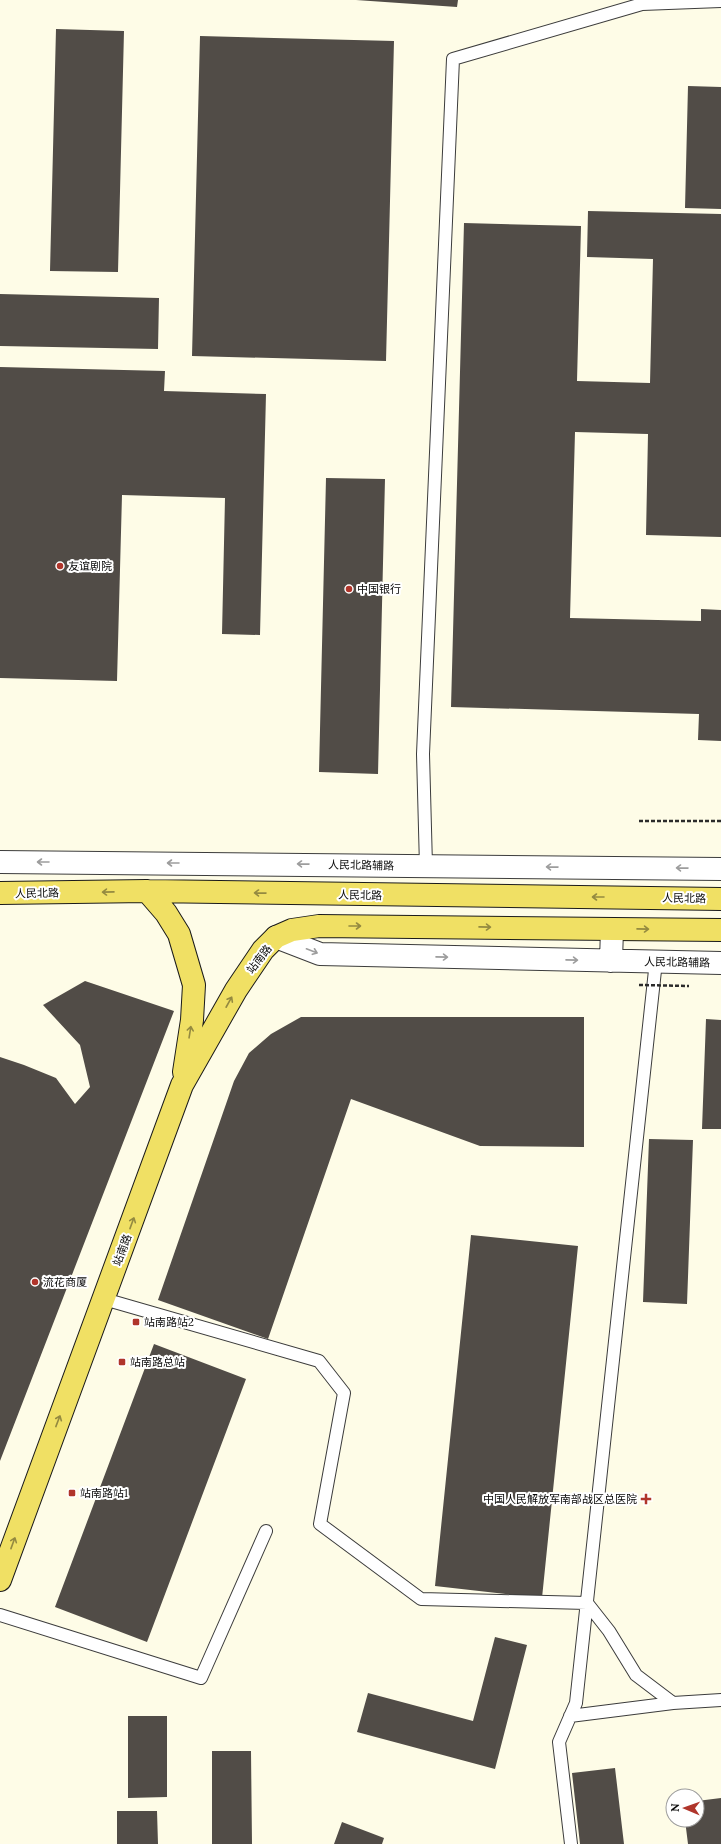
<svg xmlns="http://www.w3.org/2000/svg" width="721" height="1844" font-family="Lora,'Noto Sans SC',serif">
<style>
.building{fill:#514c47}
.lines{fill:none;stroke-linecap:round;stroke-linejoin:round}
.service-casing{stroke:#3c3c3c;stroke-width:14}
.minor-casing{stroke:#3c3c3c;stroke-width:24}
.primary-casing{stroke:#1a1a1a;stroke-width:24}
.path{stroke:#2b2b2b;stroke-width:2.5;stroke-dasharray:4 2;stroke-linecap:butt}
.service{stroke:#fff;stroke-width:12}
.minor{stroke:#fff;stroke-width:22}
.primary{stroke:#f0e064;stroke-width:22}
.path-bridge{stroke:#2b2b2b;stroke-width:2.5;stroke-dasharray:4 2;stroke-linecap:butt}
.oneway{stroke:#9d9d9d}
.oneway2{stroke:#948a40}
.poi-dot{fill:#b0352b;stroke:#fff;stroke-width:1.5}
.labels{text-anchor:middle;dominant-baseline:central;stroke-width:4;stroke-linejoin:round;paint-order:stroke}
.poi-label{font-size:11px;fill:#090909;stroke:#fff;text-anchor:start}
.street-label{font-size:11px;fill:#090909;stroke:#fff}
</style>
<rect width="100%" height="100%" fill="#fefce7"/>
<!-- building -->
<path class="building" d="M356,0H458L457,7Z
M56,29L124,31L118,272L50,271Z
M200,36L394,41L386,361L192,356Z
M688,86L721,87V209L685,208Z
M588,211L721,214V537L646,535L648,434L575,432L570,618L701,621V609L721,610V741L698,740L699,714L451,707L464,223L581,226L577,381L650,383L653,259L587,257Z
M0,294L159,298L158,349L0,346Z
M0,367L165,371L164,391L266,394L260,635L222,634L225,498L122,495L117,681L0,678Z
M326,478L385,479L378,774L319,772Z
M85,981L174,1011L0,1461V1057L24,1065L56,1078L75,1104L90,1087L80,1045L43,1005Z
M301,1017H584V1147L480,1146L351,1099L268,1339L158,1300L234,1081L249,1053L271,1034Z
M706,1019L721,1020V1129H702Z
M649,1139L693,1140L687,1304L643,1302Z
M471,1235L578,1246L542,1598L435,1586Z
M154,1344L246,1379L147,1642L55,1607Z
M495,1637L527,1645L495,1769L357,1732L368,1693L473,1721Z
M128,1716H167V1797L128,1798Z
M212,1751H251L252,1844H212Z
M615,1768L624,1844H580L572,1773Z
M721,1798V1844H688L685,1820H697V1801Z
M117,1811H157L158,1844H117Z
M342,1822L384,1838L382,1844H334Z"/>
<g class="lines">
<!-- service casing -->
<g class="service-casing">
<path id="service" d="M426,866L423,754L453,59L642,4L721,1
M104,1299L319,1361L344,1393L320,1524L421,1599L587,1603L609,1631L636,1675L673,1703
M0,1615L201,1678L266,1531
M570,1716L673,1703L721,1700
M571,1844L559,1742L576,1703L656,961"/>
</g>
<!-- minor casing -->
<g class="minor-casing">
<path id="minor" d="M0,862L721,869
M276,937L320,954L721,963
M611,961L612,929"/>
</g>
<!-- primary casing -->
<g class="primary-casing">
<path id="primary" d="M147,891L166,913L179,934L194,985L192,1020L184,1072
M0,893L147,891L721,899
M0,1580L182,1085L236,990L263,950L276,937L292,930L319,926L721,930"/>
</g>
<!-- path -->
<path class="path" d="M639,821H721"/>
<!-- service -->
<use href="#service" class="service"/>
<!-- minor -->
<use href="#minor" class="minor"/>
<!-- primary -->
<use href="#primary" class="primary"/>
<!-- path-bridge -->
<path class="path-bridge" d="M639,985L689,986"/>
</g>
<!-- one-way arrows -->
<defs><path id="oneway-shaft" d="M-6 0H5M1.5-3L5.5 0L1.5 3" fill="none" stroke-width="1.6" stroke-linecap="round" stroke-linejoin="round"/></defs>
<g class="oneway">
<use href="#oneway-shaft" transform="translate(43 862) rotate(-180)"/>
<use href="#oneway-shaft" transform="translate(173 863) rotate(-180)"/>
<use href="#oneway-shaft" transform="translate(303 864) rotate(-179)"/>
<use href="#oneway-shaft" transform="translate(552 867) rotate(-179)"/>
<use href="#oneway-shaft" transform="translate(682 868) rotate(-179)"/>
<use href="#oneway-shaft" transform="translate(312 951) rotate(21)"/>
<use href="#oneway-shaft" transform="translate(442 957) rotate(1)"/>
<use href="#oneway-shaft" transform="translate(572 960) rotate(1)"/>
</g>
<g class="oneway2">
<use href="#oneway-shaft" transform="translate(108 892) rotate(179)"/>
<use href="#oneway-shaft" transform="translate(260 893) rotate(-179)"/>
<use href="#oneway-shaft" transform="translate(598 897) rotate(-180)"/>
<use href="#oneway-shaft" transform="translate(355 926)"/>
<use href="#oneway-shaft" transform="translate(485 927) rotate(1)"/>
<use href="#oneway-shaft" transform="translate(643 929) rotate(1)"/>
<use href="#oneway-shaft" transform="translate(229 1002) rotate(-61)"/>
<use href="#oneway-shaft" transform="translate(190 1032) rotate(-81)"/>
<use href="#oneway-shaft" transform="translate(132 1223) rotate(-70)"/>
<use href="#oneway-shaft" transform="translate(58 1421) rotate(-69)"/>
<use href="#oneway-shaft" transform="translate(13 1543) rotate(-70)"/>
</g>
<!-- markers -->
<g class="poi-dot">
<circle cx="60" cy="566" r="4"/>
<circle cx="349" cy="589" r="4"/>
<circle cx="35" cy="1282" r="4"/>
<rect x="132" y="1318" width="8" height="8" rx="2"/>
<rect x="118" y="1358" width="8" height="8" rx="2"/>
<rect x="68" y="1489" width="8" height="8" rx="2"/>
<path d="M644 1493h4v4h4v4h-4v4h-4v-4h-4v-4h4z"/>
</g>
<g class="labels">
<!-- poi labels -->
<g class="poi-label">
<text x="68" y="566">友谊剧院</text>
<text x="357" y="589">中国银行</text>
<text x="43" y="1282">流花商厦</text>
<text x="144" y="1322">站南路站2</text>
<text x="130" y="1362">站南路总站</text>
<text x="80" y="1493">站南路站1</text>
<text x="637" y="1499" text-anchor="end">中国人民解放军南部战区总医院</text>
</g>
<!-- street labels -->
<g class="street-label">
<text transform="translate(361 865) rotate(1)">人民北路辅路</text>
<text transform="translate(37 893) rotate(-1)">人民北路</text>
<text transform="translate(360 895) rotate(1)">人民北路</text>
<text transform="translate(684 898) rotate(1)">人民北路</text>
<text transform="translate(259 959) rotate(-52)">站南路</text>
<text transform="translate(677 962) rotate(1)">人民北路辅路</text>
<text transform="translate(122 1250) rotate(-70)">站南路</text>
</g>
</g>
<!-- north arrow -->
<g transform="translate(685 1808) rotate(272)"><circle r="19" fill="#ffffff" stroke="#9d9d9d"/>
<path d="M0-3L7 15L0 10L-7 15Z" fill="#b0352b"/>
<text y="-6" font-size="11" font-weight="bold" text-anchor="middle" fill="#090909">N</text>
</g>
</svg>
